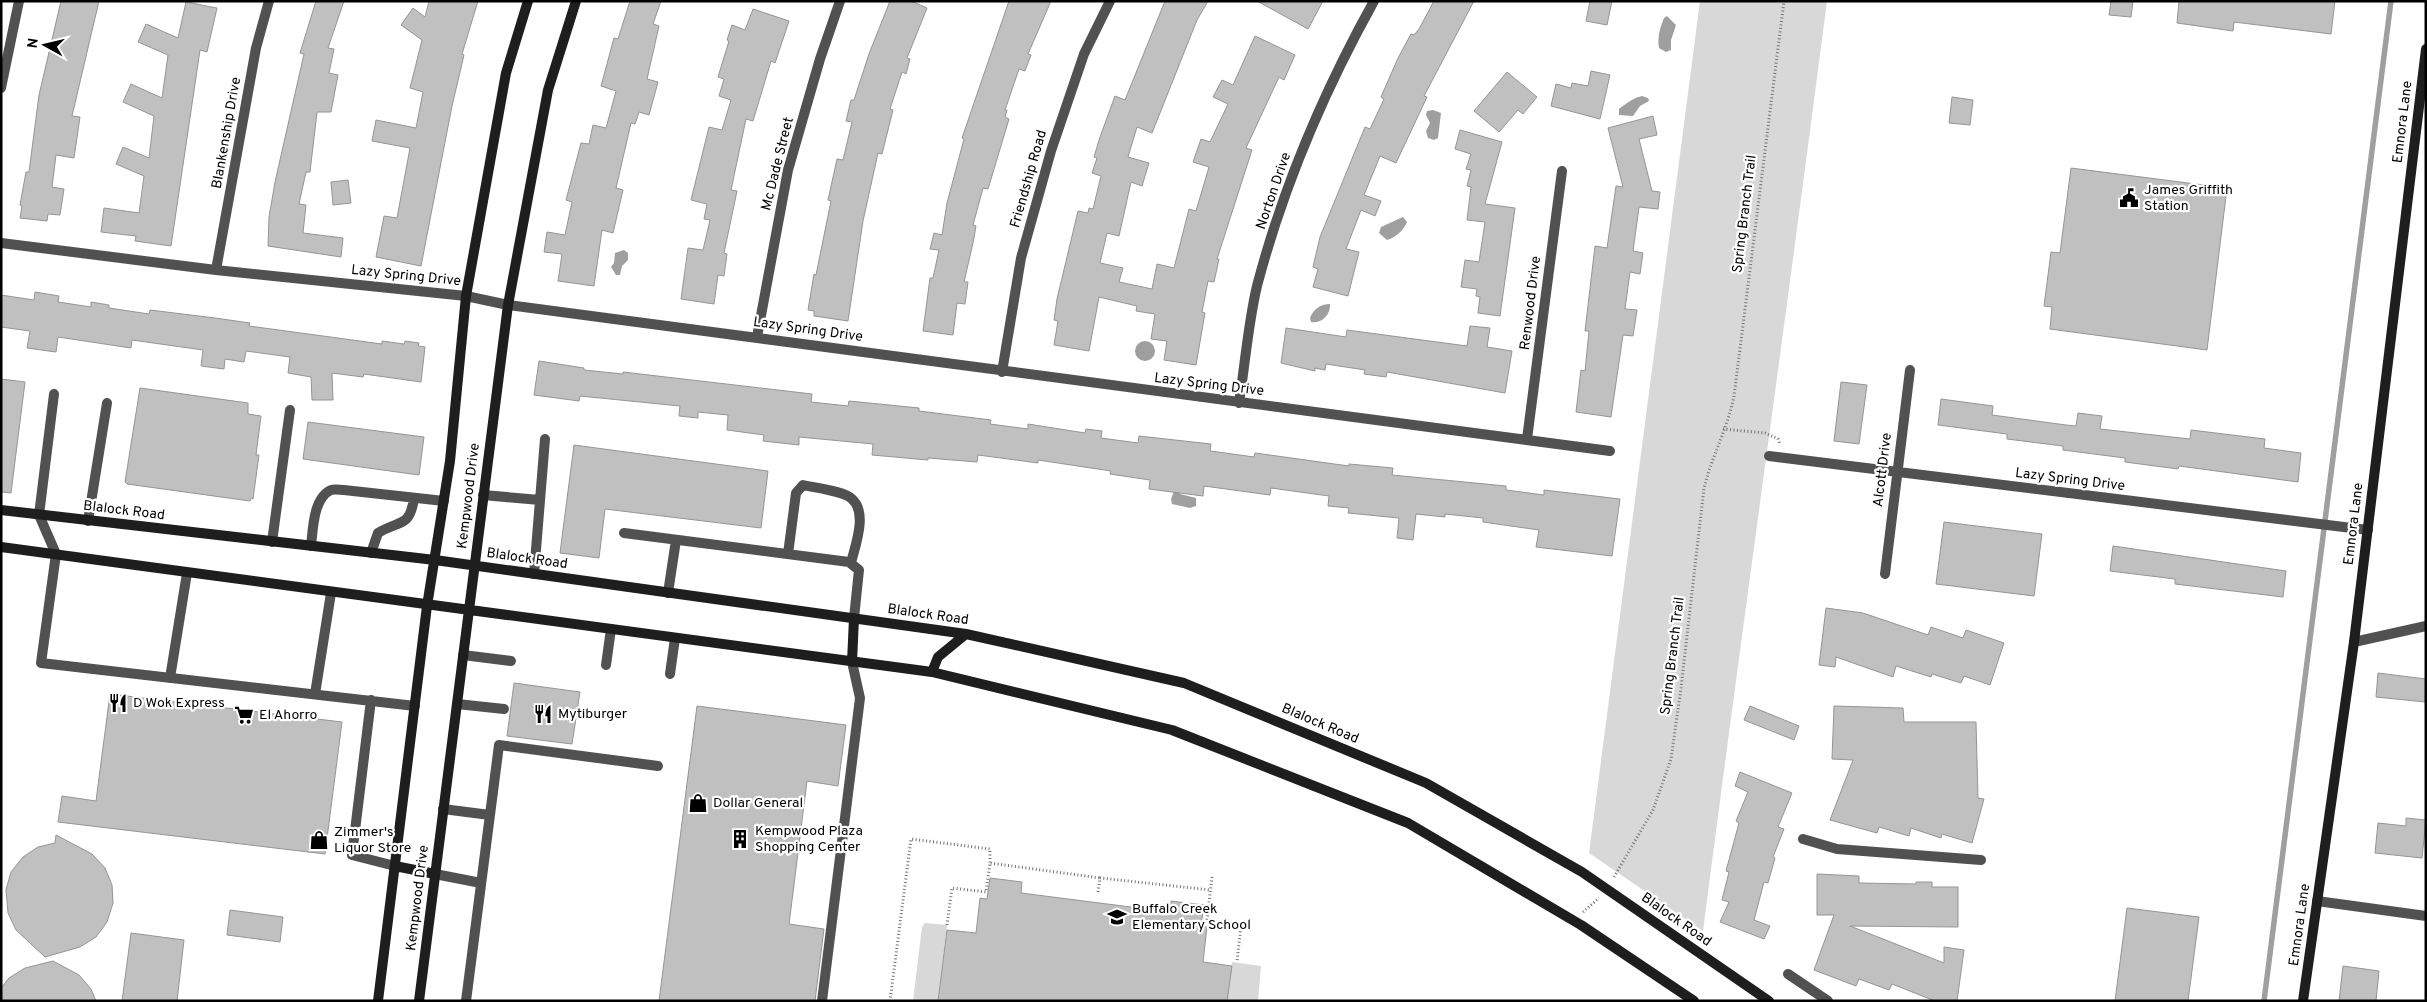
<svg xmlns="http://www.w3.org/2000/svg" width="2427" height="1002" font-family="Overpass,sans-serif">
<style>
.green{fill:#d8d8d8}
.water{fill:#9f9f9f}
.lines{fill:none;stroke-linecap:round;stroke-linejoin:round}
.stream{stroke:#9f9f9f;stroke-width:5.5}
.building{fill:#c0c0c0;stroke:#959595}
.path{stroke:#737373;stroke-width:3;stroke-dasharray:1 2.5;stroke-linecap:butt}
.lane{stroke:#515151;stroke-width:10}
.street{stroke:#515151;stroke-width:10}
.secondary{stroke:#1e1e1e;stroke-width:10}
.labels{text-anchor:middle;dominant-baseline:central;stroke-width:4.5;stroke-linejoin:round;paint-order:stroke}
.street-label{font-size:14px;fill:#000;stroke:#fff}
.poi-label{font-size:14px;fill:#000;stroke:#fff;text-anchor:start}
</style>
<rect width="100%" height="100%" fill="#fff"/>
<!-- green -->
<path class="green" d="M1700,1H1827C1787,311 1743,621 1703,931L1589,853Z
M925,923L947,925L938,1001H913L922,927Z
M1232,962L1261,966L1258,1001H1227Z"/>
<!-- water -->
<path class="water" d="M1667,16L1676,25L1671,40V50L1666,52L1659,48C1657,37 1660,28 1664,18Z
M1642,96L1648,98L1649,101L1640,106L1633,116L1619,115V109C1627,103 1633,98 1642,96Z
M1433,110L1441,113L1438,138L1434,140L1428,138L1426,131L1430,123L1426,115L1427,111Z
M1403,217L1407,222C1404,230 1395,238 1387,240L1379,233L1381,227Z
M624,250L628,253V260L622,266L620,275H616L611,267L614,263L615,253Z
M1330,304C1331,315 1321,324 1311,322L1310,318C1313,310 1320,304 1330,304Z
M1135 351a10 10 0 1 1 20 0a10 10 0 1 1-20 0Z
M1180,489V494L1196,498V506L1190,508L1172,504L1171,499L1174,491Z"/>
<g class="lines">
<!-- stream -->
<path class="stream" d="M2264,1001L2391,1"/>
</g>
<!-- building -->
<path class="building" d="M61,1H99L72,116L80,117L74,158L56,155L52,187L64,189L60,215L48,214L47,221L20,218L22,206L20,205L26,172H29L39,95Z
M316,1H344L328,48L334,49L329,73L338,75L331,112H317L310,172H306L299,204L306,205L303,233L343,238L341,257L268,246L269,217L275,182L304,54L300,53Z
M429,1H478L462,54L464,55L452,106L421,266L376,257L384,216L397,218L410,148L372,141L376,120L416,128L423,92L410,88L422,40L401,25L413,8L425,17Z
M630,1H661L653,24L659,26L647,79L658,82L649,115L639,112L635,124L631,123L616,188L623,190L613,233L602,230L594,286L558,281L562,254L544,252L547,232L565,235L572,202L566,200L581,143L589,144L593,125L606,128L616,91L601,86L614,38L618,39Z
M890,1H911L927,8L907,58L910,59L906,74L902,72L890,109L893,110L882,154L878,153L863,221L848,321L814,316V311L808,310L814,274L816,275L831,201L828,200L837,159L843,160L852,122L846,121L851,100H854L869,54Z
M1009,1H1051L1028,54L1031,55L1025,71L1019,69L1005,110H1007L1005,117L1009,119L988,189L983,188L973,225L976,226L973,243L964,282H968L965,304L957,303L953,335L923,331L930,278H933L939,250L930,249L934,233L942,235L947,203L964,139L962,138Z
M1165,1H1208L1197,20L1152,133L1137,127L1128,157L1149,163L1142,186L1131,182L1119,236L1107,233L1100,263L1123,268L1119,282L1152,289L1157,264L1174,268L1189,209L1196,211L1209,167L1193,162L1201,139L1210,142L1228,104L1213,97L1222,80L1233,85L1255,36L1295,55L1284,80L1279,77L1246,148L1252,150L1217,259H1219L1214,282L1208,281L1202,312L1205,313L1196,365L1164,360L1167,341L1151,339L1155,314L1136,311L1137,306L1099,297L1089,351L1054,345L1058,321L1054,320L1057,299L1078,211L1088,213L1089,208L1093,209L1101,176L1092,173L1097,158L1094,157L1100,137L1115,96L1125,100Z
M1257,1H1323L1308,29Z
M1434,1H1474L1424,96L1427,97L1396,163L1380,156L1364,195L1381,201L1375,216L1361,210L1346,249L1359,252L1348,296L1313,287L1318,269L1313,267L1320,237L1365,127L1370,129L1384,99L1381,97L1398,58L1411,34L1414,35L1419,29Z
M1590,1H1612L1607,25L1586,21Z
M2111,1H2133L2131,17L2109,15Z
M2179,1H2335L2331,34L2234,22L2233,31L2177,23Z
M186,2L217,8L207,52L200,50L171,246L135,241L136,236L101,232L104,208L139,213L144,176L116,164L123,147L149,158L154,116L123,102L131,84L162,98L168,55L138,42L146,24L178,38Z
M753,9L789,21L775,63L771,61L753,121L746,119L731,190L737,191L724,253L727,254L724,276L718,275L714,304L681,299L688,248L703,250L710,220L704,219L707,204L691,200L709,127L722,130L731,100L719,96L724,79L718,77L729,41L727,40L732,25L745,30Z
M1591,71L1610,75L1600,119L1551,106L1556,84L1571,88L1572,83L1588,86Z
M1507,72L1537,97L1523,114L1518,110L1499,132L1474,111Z
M1952,97L1973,100L1970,125L1949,123Z
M1653,116L1657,135L1639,139L1652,191L1660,192L1658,209L1639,207L1633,251L1643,253L1640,274L1630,272L1625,309L1637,310L1633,336L1623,335L1611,417L1576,412L1581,370L1585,371L1589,331H1585L1595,246L1607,248L1616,186L1623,187L1608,128Z
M1460,130L1502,142L1485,204L1515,208L1500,316L1478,313L1480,297L1476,296L1477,289L1461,287L1465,260L1479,262L1485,222L1467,220L1471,187L1467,186L1471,170L1466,169L1471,154L1455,149Z
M2071,168L2227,188L2207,350L2050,329L2052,307L2044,306L2051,252L2060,253Z
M348,180L351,203L333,205L331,182Z
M35,292L59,296L58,302L91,307V302L109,305V308L149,314L150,310L215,318L250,323L249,326L382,344V341L404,344L405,341L419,343L418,346L425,347L421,382L364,374L363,377L332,373L333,400H312L311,377L288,373L290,357L246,351L244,362L225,359L224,369L201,366L203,350L132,340L131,348L58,337L56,352L27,348L30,331L1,327V295L34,300Z
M1470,326L1490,328L1487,347L1512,351L1505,393L1387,372L1386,377L1364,374L1365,370L1326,364L1325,370L1315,368V371L1281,363L1286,328L1346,337L1347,330L1467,346Z
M539,361L584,368V370L623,374V372L812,394L811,402L848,406L849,401L919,408V411L991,420L990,424L1028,429V424L1085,433L1086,429L1102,431L1101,438L1138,443L1139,436L1211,444L1210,451L1218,452L1254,457L1255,453L1349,466V464L1393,468L1392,475L1506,486V490L1544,495V490L1620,499L1612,556L1536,547L1539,530L1483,522V518L1445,514V517L1416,514L1413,540L1397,538L1399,518L1348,513L1349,508L1328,506L1329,496L1271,488L1270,495L1204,486L1203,496L1149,489L1150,480L1110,474L1111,471L1038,460V463L978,455L977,462L928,458V460L872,455L873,444L799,437V445L763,441L764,435L727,430L728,415L698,412V418L679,416L680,406L580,396L579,401L534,395Z
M1,379L25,382L11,493L1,492Z
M1841,382L1867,385L1859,444L1834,441Z
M140,388L248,403V414L261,416L256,455H259L253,499L251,498L250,501L127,484L125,482Z
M1941,399L1993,406L1992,415L2066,425L2076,426L2078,413L2102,416L2100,429L2190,439L2191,430L2265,439L2264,448L2301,453L2298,482L2179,466L2178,469L2125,462V458L2063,450V446L2007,439V434L1938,425Z
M308,422L424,437L419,475L303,459Z
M574,445L768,471L761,528L605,509L599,558L560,553Z
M1944,522L2042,534L2034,596L1936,584Z
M2113,546L2286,571L2283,597L2175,584V579L2110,571Z
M1826,608L1863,613L1928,635L1931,627L1963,638L1966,630L2004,643L1990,685L1964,676L1961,683L1932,674L1931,677L1896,666L1893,677L1836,657L1835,667L1819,665Z
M2378,673L2426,679L2425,702L2376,697Z
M514,683L580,692L572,744L507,736Z
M110,694L342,722L325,854L58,822L62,796L96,801Z
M697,706L846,725L838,786L807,781L789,924L824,929L815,1001H659Z
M1750,706L1799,726L1794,740L1744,720Z
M1834,706L1903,708L1904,722H1976L1978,798L1984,799L1972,843L1942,834L1941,838L1911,828L1909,836L1879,827L1877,833L1830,820L1853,760L1832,759Z
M1740,772L1792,793L1778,827L1784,829L1773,857L1775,858L1768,883L1764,882L1754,920L1770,926L1764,939L1720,922L1729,902L1722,900L1729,872L1726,871L1739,823L1736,821L1748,792L1735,786Z
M2406,818L2426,820L2422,858L2375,853L2378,823L2406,826Z
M56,835L92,854L105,868L112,885L113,903L107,922L96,937L80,947L45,957L16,930L8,913L6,890L11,872L23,857L38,847L55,843Z
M1817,874L1859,876V883L1916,884V882H1932V887H1958V927L1850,926L1944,963V947L1964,950L1957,1001H1935L1892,984L1889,990L1859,979L1856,986L1814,970L1834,915H1817Z
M990,878L1022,882L1021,893L1170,912L1171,901L1204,905L1201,926L1207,927L1203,962L1232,966L1227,1001H938L947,930L976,933L980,898L987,899Z
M2127,908L2199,917L2188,1001H2115Z
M230,910L283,917L280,942L227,935Z
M131,933L184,940L177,1001H122Z
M53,961L79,975L91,989L96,1001H1V988L9,978L25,968Z
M2343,966L2379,971L2376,1001H2339Z"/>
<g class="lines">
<!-- path -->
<path class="path" d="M1723,429L1765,433L1778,439L1780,444
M1212,877L1207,920L1241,925L1237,962
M1614,877L1653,810L1671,759L1681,688L1704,488C1712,456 1728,427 1734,396L1784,1
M1098,892L1100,878L1211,890
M1583,912L1599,898
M947,925L952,888L986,892L990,863L1100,878
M890,1001L911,839L990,849V863"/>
<!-- lane -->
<path class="lane" d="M54,394L39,515L56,554L41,663L415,706
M483,495L540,500
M88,521L107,403
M624,533L849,562L859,570L854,618
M272,542L290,410
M311,546C313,530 313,498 331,490C335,489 341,490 344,490L444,501
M371,553L378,533C399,520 410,528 414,498
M788,554L796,493L803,485C815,488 844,491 852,499C868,513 855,546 851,563
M534,574L545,439
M668,593L676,540
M463,655L511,661
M606,665L611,629
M670,674L675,638
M170,678L187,573
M315,694L331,593
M371,700L352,855L395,866
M457,704L504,709
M443,809L490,815
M1803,839L1837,849L1981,860
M435,874L481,883
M1788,974L1828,1001
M466,1001L499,745L658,766
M822,1001L860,698L852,662"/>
<!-- street -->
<path class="street" d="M1,88L19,1
M1,243L216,270L466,296L508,305L1610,451
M216,270L256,48L269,1
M757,337L788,170L820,59L840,1
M1002,372L1021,258L1051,151L1084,54L1110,1
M1239,403C1245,365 1248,324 1257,286C1283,187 1324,91 1374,1
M1527,439L1562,171
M1769,456L2368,530
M1885,574L1910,370
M2354,642L2426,626
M2317,901L2426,916"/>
<!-- secondary -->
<path class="secondary" d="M1,510L435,560L966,634L1184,683L1426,783L1582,872L1769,1001
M1,547L932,672L1172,730L1408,823L1581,925L1694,1001
M852,662L854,618
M932,672L938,657L966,634
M395,866L435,874
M378,1001L427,606L450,461L466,296L506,73L528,1
M419,1001L508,305L548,90L576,1
M2303,1001L2354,642L2426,49"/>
</g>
<!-- icons -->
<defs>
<g id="civic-bare" transform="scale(1.5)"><path d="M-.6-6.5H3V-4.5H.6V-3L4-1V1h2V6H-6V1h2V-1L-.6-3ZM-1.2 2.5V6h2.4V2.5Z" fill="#000" stroke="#fff" stroke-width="2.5" paint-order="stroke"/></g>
<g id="restaurant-bare" transform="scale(1.5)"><path d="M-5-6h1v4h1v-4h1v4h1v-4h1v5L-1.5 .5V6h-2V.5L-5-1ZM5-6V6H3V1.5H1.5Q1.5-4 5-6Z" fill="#000" stroke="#fff" stroke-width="2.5" paint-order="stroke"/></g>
<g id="supermarket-bare" transform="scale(1.5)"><path d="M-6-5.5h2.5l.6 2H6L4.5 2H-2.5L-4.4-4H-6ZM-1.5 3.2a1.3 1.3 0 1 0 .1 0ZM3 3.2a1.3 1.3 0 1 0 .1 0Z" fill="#000" stroke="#fff" stroke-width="2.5" paint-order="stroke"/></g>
<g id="shop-bare" transform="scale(1.5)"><path d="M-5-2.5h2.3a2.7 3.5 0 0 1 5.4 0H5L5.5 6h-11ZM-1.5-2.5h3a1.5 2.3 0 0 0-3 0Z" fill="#000" stroke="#fff" stroke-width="2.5" paint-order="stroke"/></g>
<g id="building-bare" transform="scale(1.5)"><path d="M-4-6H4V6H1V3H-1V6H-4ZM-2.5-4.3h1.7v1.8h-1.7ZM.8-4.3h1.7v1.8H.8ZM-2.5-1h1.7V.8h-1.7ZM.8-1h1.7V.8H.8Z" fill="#000" stroke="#fff" stroke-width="2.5" paint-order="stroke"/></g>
<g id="school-bare" transform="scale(1.5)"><path d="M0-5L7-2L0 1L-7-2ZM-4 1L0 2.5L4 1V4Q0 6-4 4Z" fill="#000" stroke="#fff" stroke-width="2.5" paint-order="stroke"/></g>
</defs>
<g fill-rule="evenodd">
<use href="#civic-bare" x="2129" y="198"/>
<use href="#restaurant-bare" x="118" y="703"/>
<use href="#restaurant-bare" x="543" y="714"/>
<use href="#supermarket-bare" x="244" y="715"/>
<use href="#shop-bare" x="698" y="803"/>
<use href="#building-bare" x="740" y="839"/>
<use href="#shop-bare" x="319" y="840"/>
<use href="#school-bare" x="1117" y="917"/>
</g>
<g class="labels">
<!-- street labels -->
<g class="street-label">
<text transform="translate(2403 122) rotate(-83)">Emnora Lane</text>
<text transform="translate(227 133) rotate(-80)">Blankenship Drive</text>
<text transform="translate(778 164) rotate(-76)">Mc Dade Street</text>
<text transform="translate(1029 179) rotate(-74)">Friendship Road</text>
<text transform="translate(1274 191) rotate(-71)">Norton Drive</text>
<text transform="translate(1745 214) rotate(-83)">Spring Branch Trail</text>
<text transform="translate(406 276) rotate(6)">Lazy Spring Drive</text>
<text transform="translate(1531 303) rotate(-83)">Renwood Drive</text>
<text transform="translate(808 330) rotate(8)">Lazy Spring Drive</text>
<text transform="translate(1209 385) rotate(7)">Lazy Spring Drive</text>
<text transform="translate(1883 470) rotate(-83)">Alcott Drive</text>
<text transform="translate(2070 480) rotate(7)">Lazy Spring Drive</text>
<text transform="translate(469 496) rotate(-83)">Kempwood Drive</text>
<text transform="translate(124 511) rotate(7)">Blalock Road</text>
<text transform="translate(2354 524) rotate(-83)">Emnora Lane</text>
<text transform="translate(527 559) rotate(8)">Blalock Road</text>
<text transform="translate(928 615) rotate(8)">Blalock Road</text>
<text transform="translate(1673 656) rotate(-83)">Spring Branch Trail</text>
<text transform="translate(1320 724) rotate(23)">Blalock Road</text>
<text transform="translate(418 898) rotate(-83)">Kempwood Drive</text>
<text transform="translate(1676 920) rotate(35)">Blalock Road</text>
<text transform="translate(2300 925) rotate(-82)">Emnora Lane</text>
</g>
<!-- poi labels -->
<g class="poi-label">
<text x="2144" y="190">James Griffith<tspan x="2144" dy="16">Station</tspan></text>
<text x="133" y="703">D Wok Express</text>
<text x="558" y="714">Mytiburger</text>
<text x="259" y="715">El Ahorro</text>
<text x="713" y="803">Dollar General</text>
<text x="755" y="831">Kempwood Plaza<tspan x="755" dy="16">Shopping Center</tspan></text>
<text x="334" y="832">Zimmer's<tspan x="334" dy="16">Liquor Store</tspan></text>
<text x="1132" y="909">Buffalo Creek<tspan x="1132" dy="16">Elementary School</tspan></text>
</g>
</g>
<!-- border -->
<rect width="2427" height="1002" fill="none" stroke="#000000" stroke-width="5"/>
<!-- north arrow -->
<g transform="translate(45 45) rotate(278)" stroke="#ffffff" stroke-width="4" paint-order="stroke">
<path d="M0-4L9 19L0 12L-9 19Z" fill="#000000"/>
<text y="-8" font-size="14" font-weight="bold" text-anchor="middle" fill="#000000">N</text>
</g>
</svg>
